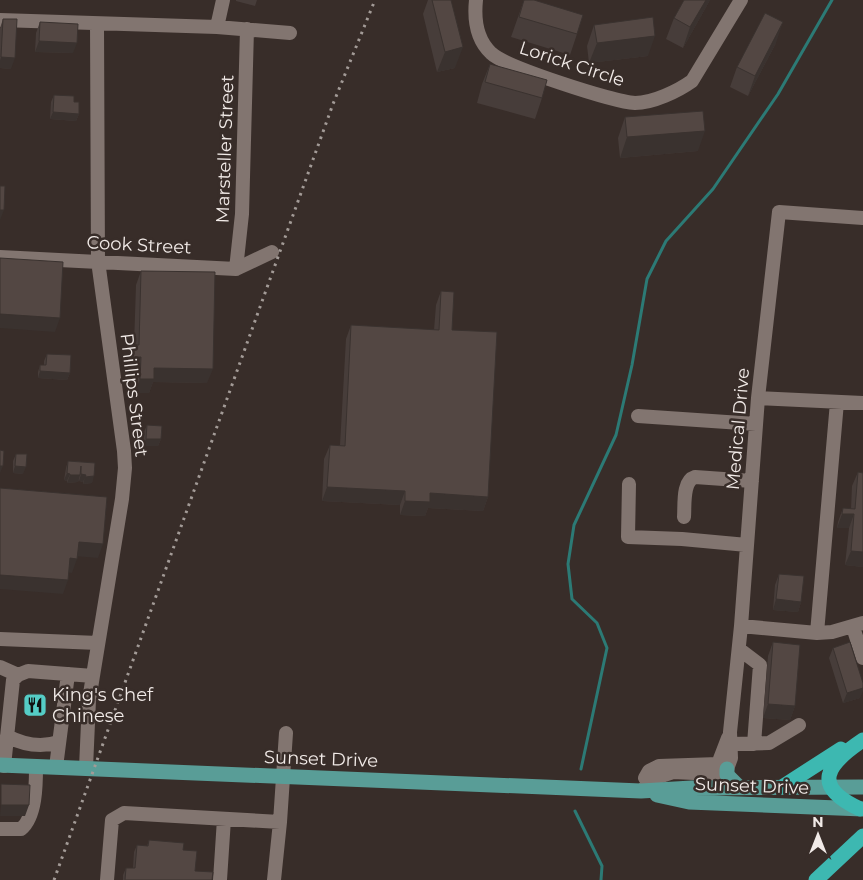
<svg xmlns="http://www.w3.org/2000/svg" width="863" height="880" font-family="Montserrat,sans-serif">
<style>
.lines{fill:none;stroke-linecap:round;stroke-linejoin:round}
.stream{stroke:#2c7a75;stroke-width:3}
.minor{stroke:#827570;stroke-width:14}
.major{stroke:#599d97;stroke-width:15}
.highway{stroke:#3db8b1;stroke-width:15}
.rail{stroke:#a39b97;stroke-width:3;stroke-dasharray:2.5 5;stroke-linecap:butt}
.wall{fill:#473d3a}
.shaded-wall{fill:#3a322f}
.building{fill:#534743;stroke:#3a322f}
.labels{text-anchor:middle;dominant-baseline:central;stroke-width:5;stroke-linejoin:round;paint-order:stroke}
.street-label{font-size:18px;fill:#f1eae7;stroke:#382d29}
.poi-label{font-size:18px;fill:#f1eae7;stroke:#382d29;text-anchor:start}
</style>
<rect width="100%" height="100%" fill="#382d29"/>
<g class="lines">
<!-- stream -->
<path class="stream" d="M581,769L607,648L597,623L572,599L568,564L574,525L616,435L632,365L647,279L666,241L713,189L778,94L832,0
M575,811L602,866L601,880"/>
<!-- minor -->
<path class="minor" d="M476,0C474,19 476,39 491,53C505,67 614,102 635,103C653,103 678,91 692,81L741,0
M0,20L217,27L290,33
M217,27L223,0
M0,257L236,269L272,252
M236,269L242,214L247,29
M758,398L863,403
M638,416L756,424
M629,484L628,537L682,539L747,545
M684,517C685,505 682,481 695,477L752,481
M741,626L817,633L832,632L863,623
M853,627L863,658
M817,633L837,402
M0,639L98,643
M739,649L760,665L754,744
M0,667L18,675
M7,736C24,745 41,748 59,742
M731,744L769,743L799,725
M4,766L13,680L18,675L28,671L93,676
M56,767L68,674
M86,768L89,700L122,499L125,468L124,451L98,261L97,24
M645,778L649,771L659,766L718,764L728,738
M641,791L658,777L673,772L716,774L727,769L731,758L730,732L741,626L758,398L779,212L863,218
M0,829H21C36,817 36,784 36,767
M107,880L112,820L124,813L280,822
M220,880L224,819
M274,880L280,822L286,733"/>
<!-- major -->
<path class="major" d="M0,765L641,791L692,788L863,787
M727,769V775L739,787
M657,795L689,802L863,809"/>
<!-- highway -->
<path class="highway" d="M782,787L841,749
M860,809C811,786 826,765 863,740
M816,880L863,836"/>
<!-- rail -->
<path class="rail" d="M54,880L333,104L375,0"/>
</g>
<!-- wall -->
<path class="wall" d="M236,0H257L255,6L236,1Z
M428,0H451L455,68L437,72L423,14Z
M524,0L577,34L570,55L511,37Z
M710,0L683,48L666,39L674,18Z
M3,19L11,69L0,68V28Z
M40,22L73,53L35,52L36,33Z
M594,25L648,56L589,63L587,46Z
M776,43L748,96L730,87L737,67Z
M490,64L542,98L535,119L477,103L482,84Z
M54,95L74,102L79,114L76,121L50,119L51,102Z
M625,117L698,151L620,158L618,138Z
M141,271L207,383L153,382L149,393H135L136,371H126L127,359L132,345H134L136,285Z
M441,291L452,330L488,497L483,511L428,508L425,516L400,515V505L322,501L324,459L330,445H340L346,339L351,325L434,330L436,305Z
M47,354L70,373L67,380L38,378V372L40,365H44V361Z
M147,425L161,439L158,446H143L144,432Z
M16,454L23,474L13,473V461Z
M68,461L95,463L92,483L83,484V482L79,481V479L78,482L67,483V481L64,480L66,468Z
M858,472L863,473V567L845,565L849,528H837L838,522L843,508L851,509L852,486Z
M779,574L801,602L798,612L773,610L775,585Z
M773,642L795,706L790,720L763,718L768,656Z
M833,648L860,698L843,703L829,658Z
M149,840L183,850L195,871L212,880H123V875L126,868H133L134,852L137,845L147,846Z"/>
<!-- shaded-wall -->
<path class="shaded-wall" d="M706,0H710L683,48L690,27Z
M783,22L776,43L748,96L755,76Z
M655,36L648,56L589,63L597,43Z
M39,41L77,43L73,53L35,52Z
M463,47L455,68L437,72L445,52Z
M1,57L15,58L11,69L0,68V61Z
M53,112L79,114L76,121L50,119Z
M705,131L698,151L620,158L627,137Z
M0,210H4L0,220Z
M0,314L60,318L55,332L0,328Z
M131,357H141L136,371H126Z
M154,368L213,369L207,383L153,382L149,393H135L140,379Z
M40,371L70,373L67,380L38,378Z
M146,439H161L158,446H143Z
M0,466H3L0,473Z
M15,466L26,467L23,474L13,473Z
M67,473L70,474L67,481L64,480Z
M81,474L86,475L83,482L79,481Z
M70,475H80L78,482L67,483Z
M94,476L92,483L83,484L85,477Z
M327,487L405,491L400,505L322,501Z
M430,493L488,497L483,511L428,508L425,516L400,515L405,501Z
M842,514H854L849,528H837Z
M79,542L103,544L98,558L74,556Z
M851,551L863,552V567L845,565Z
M70,558L77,559L72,573L65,572Z
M0,575L68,580L63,594L0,589Z
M776,599L801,602L798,612L773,610Z
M863,688V691L860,698L843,703L847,693Z
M768,704L795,706L790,720L763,718Z
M1,805H29L25,816H0Z"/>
<!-- building -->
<path class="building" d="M432,0H451L463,47L445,52Z
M524,0H534L583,15L577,34L519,17Z
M684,0H706L690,27L674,18Z
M765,13L783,22L755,76L737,67Z
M653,17L655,36L597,43L594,25Z
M3,19H17L15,58L1,57Z
M40,22L78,24L77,43L39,41Z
M490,64L547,80L542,98L485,82Z
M54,95L74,96V102H79V114L53,112Z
M703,111L705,131L627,137L625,117Z
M0,186H5L4,210H0Z
M0,258L63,262L60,318L0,314Z
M141,271L215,272L213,369L154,368V379H140L141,357H131L132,345H139Z
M441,291L454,292L452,330L497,332L488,497L430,493V502L405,501V491L327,487L330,445L345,446L351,325L439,330Z
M47,354L71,355L70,373L40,371V365H46Z
M147,425L162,426L161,439H146Z
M0,450L4,451L3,466H0Z
M16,454H27L26,467L15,466Z
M68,461L95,463L94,476L85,477L86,475L81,474V466L80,475H70V474L67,473Z
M858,472L863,473V552L851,551L854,514H842L843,508L855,509Z
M0,488L107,497L103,544L79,542L77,559L70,558L68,580L0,575Z
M779,574L804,576L801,602L776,599Z
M773,642L800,645L795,706L768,704Z
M850,642L863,683V688L847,693L833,648Z
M1,784L30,785L29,805H1Z
M149,840L184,843L183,850L197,851L195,871L213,872L212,880H125L126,868H135L137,845L148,846Z"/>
<!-- icons -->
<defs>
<g id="restaurant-square" transform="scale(1.25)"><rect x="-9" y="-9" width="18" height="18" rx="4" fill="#55cdc6" stroke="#382d29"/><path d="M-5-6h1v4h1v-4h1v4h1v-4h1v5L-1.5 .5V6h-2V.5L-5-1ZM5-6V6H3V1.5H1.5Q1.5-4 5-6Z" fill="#111"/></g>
</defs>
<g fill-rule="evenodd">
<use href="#restaurant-square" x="35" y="705"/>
</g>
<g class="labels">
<!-- street labels -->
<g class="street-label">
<text transform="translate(572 64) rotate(18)">Lorick Circle</text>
<text transform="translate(225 149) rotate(-88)">Marsteller Street</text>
<text transform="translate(139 245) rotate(3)">Cook Street</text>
<text transform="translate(134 395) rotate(83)">Phillips Street</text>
<text transform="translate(738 429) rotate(-85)">Medical Drive</text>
<text transform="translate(321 759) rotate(2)">Sunset Drive</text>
<text transform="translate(752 786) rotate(2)">Sunset Drive</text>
</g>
<!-- poi labels -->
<g class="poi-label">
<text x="52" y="695">King's Chef<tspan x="52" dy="21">Chinese</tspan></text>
</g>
</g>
<!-- north arrow -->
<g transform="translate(818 835)" stroke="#382d29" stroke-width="4" paint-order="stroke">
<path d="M0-4L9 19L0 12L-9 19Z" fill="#f1eae7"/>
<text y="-8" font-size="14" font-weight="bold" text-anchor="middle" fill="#f1eae7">N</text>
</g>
</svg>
